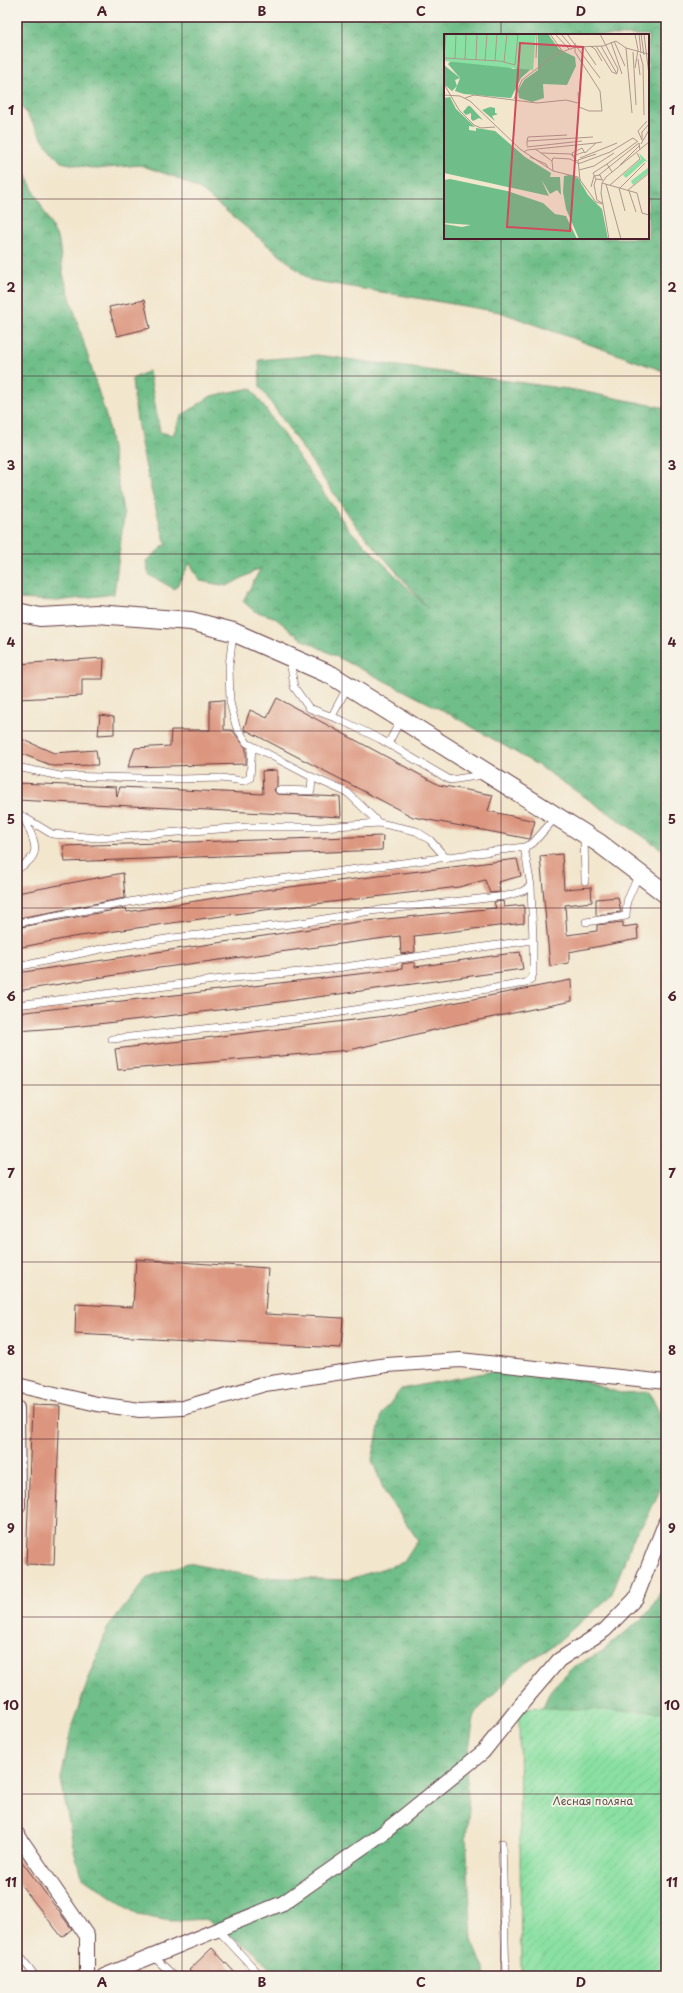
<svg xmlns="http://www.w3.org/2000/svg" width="683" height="1993" font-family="'Playpen Sans',sans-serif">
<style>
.forest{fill:url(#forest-crowns);stroke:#5c6e5a;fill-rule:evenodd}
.garden{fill:url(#garden-furrows);stroke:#6a8067}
.building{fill:#dc957e}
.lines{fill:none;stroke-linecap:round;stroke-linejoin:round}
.service-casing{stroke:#633d43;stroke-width:8}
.minor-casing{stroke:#633d43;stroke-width:16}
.tertiary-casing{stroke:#633d43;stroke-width:20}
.service{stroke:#fff;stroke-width:7}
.minor{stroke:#fff;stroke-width:14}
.tertiary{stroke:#fff;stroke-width:18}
.grid{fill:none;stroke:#4a1f2b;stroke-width:1;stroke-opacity:0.55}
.labels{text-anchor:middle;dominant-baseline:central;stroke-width:3.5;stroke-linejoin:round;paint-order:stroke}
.park-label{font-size:11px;fill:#5a4f49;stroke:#f7f3e8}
.inset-road{fill:none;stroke:#af968c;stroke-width:1}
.view{fill:#d1495b;fill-opacity:0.15;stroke:#d1495b;stroke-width:2}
.inset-edge{fill:none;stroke:#4a1f2b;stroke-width:2}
.neatline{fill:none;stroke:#4a1f2b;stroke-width:1.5}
.grid-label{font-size:13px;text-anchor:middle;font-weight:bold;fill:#4a1f2b}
</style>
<defs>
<pattern id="forest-crowns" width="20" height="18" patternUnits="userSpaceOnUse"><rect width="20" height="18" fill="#6fbe89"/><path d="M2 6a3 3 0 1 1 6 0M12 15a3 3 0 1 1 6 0" fill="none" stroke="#5d9a70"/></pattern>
<pattern id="garden-furrows" width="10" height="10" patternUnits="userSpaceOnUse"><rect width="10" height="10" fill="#8ae0a3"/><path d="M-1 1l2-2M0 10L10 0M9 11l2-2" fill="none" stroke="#79c08c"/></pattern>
</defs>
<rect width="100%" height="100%" fill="#f7f3e8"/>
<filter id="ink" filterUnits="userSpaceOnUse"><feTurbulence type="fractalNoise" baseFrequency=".025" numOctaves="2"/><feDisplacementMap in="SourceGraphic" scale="8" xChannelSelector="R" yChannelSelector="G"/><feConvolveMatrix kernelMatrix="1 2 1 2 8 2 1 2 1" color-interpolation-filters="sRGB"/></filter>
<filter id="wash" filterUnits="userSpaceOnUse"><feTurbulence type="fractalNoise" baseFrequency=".012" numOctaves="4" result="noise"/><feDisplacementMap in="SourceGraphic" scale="16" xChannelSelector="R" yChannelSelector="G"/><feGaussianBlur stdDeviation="0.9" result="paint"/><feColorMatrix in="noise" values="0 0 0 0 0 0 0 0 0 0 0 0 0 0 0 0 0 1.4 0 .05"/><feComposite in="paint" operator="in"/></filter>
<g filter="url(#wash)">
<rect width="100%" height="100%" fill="#f2e6cd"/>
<!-- forest -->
<path class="forest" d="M17,17H666V372L500,312L310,280L202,191L175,177L140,165L96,169L61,162L46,144L17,99ZM445,35H648V238H445Z
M17,158L59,241L63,274L107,420L124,516L114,594L58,601L17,599Z
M317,355L575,390L666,408V852L539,766L450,714L300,638L274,617L254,611L243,601L261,568L227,586L200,581L190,563L175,589L149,575L146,561L166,544C150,490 137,436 132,379L149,371L160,432L173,435L181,416L211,396L251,388L348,528L428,608L357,527L260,387L259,360Z
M515,1367L556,1372L620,1393L649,1392L663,1420L666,1445V1477L647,1518L635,1534L611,1596L549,1649L522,1665L475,1713L466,1766L469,1810L466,1836L472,1940L485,1971L486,1976H277L254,1952L206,1919L170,1921L138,1915L81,1876L74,1851L61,1779L72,1725L107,1629L148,1577L188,1563L256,1577L346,1580L404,1562L418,1540L385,1493L372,1460L382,1414L401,1389Z
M666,1581V1722L540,1714L550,1691L557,1683L573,1667L601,1652L643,1618L651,1609Z"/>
<!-- garden -->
<path class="garden" d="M519,1707L666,1712V1976H521Z"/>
<g id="blocks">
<!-- building -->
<path class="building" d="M144,300L150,328L117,336L109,307Z
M104,658L103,679H82V696L17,699V664Z
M277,698L439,785L493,795L488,811L535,821L530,839L413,817L246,730V732L244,728L250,710L267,718Z
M224,700V730H232L246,748V764L128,767L135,748L170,746L171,730H210V701Z
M100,715L114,717V734L98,735Z
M17,737L54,753L96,750L98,765L53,766L17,752Z
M277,770V786L274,790L277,794L340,797L341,817L17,800V783L116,787L117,797L120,787L263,794L262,771Z
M383,836L382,850L65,862L63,846Z
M562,854L564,889L591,887L592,902L565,905L567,935L597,931V925L623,922V927L637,925L638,939L569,952V963L550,966L540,856Z
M517,859L521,876L498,882L500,892L490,893L485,880L459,887L264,910L73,937L17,948V931L21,930V927L126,908L127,912L265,890Z
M123,873L125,898L19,918L17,893Z
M618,897L621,912L596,915V899Z
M503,901L504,907L524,905V923L414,936L415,952L401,954L400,936L159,968L17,991V973L357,922L496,908L494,902Z
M520,952L523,969L236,1008L72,1027L17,1031V1013L402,969V964L415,962V967Z
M571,980L572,1001L455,1025L350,1050L118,1070L115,1049L386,1016Z
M136,1259L268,1268L265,1314L343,1318L341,1348L75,1334L76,1304L133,1307Z
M32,1405L60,1406L54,1565L26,1564Z
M17,1855L72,1929L62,1937L17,1880Z
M212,1948L238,1976H195L189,1970Z"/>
</g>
</g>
<g filter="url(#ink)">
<use href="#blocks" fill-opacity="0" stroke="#633d43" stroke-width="1"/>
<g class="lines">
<!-- service casing -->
<g class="service-casing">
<path id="service" d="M233,634L229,666L230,702L236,726L247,743L312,777L348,793L379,823
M290,659L294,687L309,708L343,721L380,739L450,780L483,775
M332,716L348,686
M388,744L401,719
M17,767L60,776L180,779L221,778L244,781L250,778L252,746
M279,790L311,791L312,777
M17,813L52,834L98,838L246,827H322L379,823L416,831L430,840L446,858
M17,820L24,817C33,841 46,854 17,869
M584,836L585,881
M586,922L626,916L627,901L639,874
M17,923L188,891L524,847L533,843L556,817
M17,967L101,949L173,938L307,922L370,911L506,896L523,891L531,886L524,847
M17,1005L222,979L323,970L533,940L531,886
M112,1039L303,1018L526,983L531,979L533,974V940
M502,1843L506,1976
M218,1930L261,1976
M17,1952L35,1976
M153,1956L174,1976"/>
</g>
<!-- minor casing -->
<g class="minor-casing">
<path id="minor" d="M17,1385L97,1404L140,1410L183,1408L265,1384L387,1365L460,1360L666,1382
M17,1408L18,1506
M17,1834L87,1936V1976
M104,1976L283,1903L383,1833L483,1752L519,1707L559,1660L605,1630L636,1598L666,1521"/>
</g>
<!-- tertiary casing -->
<g class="tertiary-casing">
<path id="tertiary" d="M17,612L40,617L96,614L191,621L233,632L331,675L599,843L666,894"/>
</g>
<!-- service -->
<use href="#service" class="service"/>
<!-- minor -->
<use href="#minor" class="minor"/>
<!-- tertiary -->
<use href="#tertiary" class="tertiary"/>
</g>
</g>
<!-- grid -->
<path class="grid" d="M182,17V1976M342,17V1976M501,17V35M17,199H445M648,199H666M501,238V1976M17,376H666M17,554H666M17,731H666M17,908H666M17,1085H666M17,1262H666M17,1439H666M17,1617H666M17,1794H666"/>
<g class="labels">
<!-- park labels -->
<g class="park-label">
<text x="593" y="1800">Лесная поляна</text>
</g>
</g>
<!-- overview -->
<g transform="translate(444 34)">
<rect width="205" height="205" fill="#f2e6cd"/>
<path d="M195,119L204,128L201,127L182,144L179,141L197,125ZM205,133V138L189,151L187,147Z" fill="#8ae0a3"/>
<path d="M94,0H104L115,15L131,23L132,32L123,51L99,50L100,64L88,68L75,64L74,57L80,46L94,36ZM8,26L57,29L69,35L81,32L87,35L77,44L67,64L20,60L11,57L16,44L4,30ZM0,31L16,44L11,46L13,52L8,57L1,51ZM6,63L12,75L31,93L25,92V96L32,97V94L51,97L81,123L107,139L106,143H116L117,161L113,156L106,160L97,145L105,162L0,139V64ZM24,72H26L39,86L35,84L29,87L27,85V79L22,81L19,78ZM46,73L51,74V79L54,80L48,82L51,87L38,76ZM125,141L134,144L144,161L158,175L164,205H135L122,175L119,158L120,142ZM6,145L63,157L99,169L111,180L122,182L133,205H0V190L18,193L27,191L0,189V146Z" fill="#6fbe89"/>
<path d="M0,0H92L89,36L0,27Z" fill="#8ae0a3"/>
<path class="inset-road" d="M53,0L74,1M106,0L119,18M111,0L125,15M117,0L128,13M123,0L156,44M156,0L174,35L173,39M195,0L197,19M197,0L200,21M200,0L205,41M170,7L181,32M167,8L178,40M131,9V18L156,57L158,77H145L135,73L134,58M146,12L151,15L158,27M152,12L168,38L173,40L157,12M140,13L152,31M182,14L188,79M189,18L192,71M196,20L199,31L200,81M0,24L56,27L71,31L74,0M0,24L2,0M92,24L93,0M11,25L12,0M194,25L196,41M21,26L22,0M32,26L33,0M41,27L43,0M51,27L53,0M60,28L63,0M191,34L194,16L191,0M0,50L15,76L30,91L37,94L51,93M0,61L16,62L26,67L76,115L109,137L134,143L152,168L159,170M21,64L30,61L93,69L122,66L134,69M70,65L78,46L112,20L132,13L159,12L172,7L182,14L204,20M203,87L194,97L198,106V98L205,90M83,107L84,103L123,101M197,110L205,96M83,112V107L149,103M83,113L138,107M91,115L97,119L127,120L133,127M80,118L83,116L152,109M140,118L129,122L128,119L138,114L141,119M97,119L108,127L109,137M141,119L152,109L158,108M86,123L102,130L104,134M136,124L173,109M108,127L109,124L126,125L134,129M134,130L166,118L189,104L193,107M163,130L194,107M176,131L196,111M135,136L150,132L170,119M155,141L195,109L196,116M152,145L149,139L163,130L168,138M158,149L193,159L198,179L205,181M162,150L177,205M166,151L196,125L193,119M147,153L150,142L156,141L158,146M175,154L181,177M176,154L201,129M184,156L205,139M185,157L192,178M137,169L133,160L136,146L134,126L152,120M158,169L153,166L150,151L152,145L159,146M165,205L157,159L158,149L162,143L205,108"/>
<path class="view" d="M76,9L139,13L126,197L63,193Z"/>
<rect width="205" height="205" class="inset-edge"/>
</g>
<!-- margin -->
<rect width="683" height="1993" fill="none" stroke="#f7f3e8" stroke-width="44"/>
<rect x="22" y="22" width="639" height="1949" class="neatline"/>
<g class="grid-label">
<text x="102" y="16">A</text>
<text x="262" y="16">B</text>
<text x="421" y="16">C</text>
<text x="581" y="16">D</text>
<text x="11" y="115">1</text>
<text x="672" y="115">1</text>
<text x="11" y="292">2</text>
<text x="672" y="292">2</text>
<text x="11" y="470">3</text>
<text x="672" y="470">3</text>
<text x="11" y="647">4</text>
<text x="672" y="647">4</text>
<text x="11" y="824">5</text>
<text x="672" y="824">5</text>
<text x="11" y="1001">6</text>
<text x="672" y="1001">6</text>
<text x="11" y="1178">7</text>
<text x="672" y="1178">7</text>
<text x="11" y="1355">8</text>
<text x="672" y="1355">8</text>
<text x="11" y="1533">9</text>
<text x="672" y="1533">9</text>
<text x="11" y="1710">10</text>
<text x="672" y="1710">10</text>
<text x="11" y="1887">11</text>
<text x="672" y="1887">11</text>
<text x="102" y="1987">A</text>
<text x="262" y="1987">B</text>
<text x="421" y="1987">C</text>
<text x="581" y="1987">D</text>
</g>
</svg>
